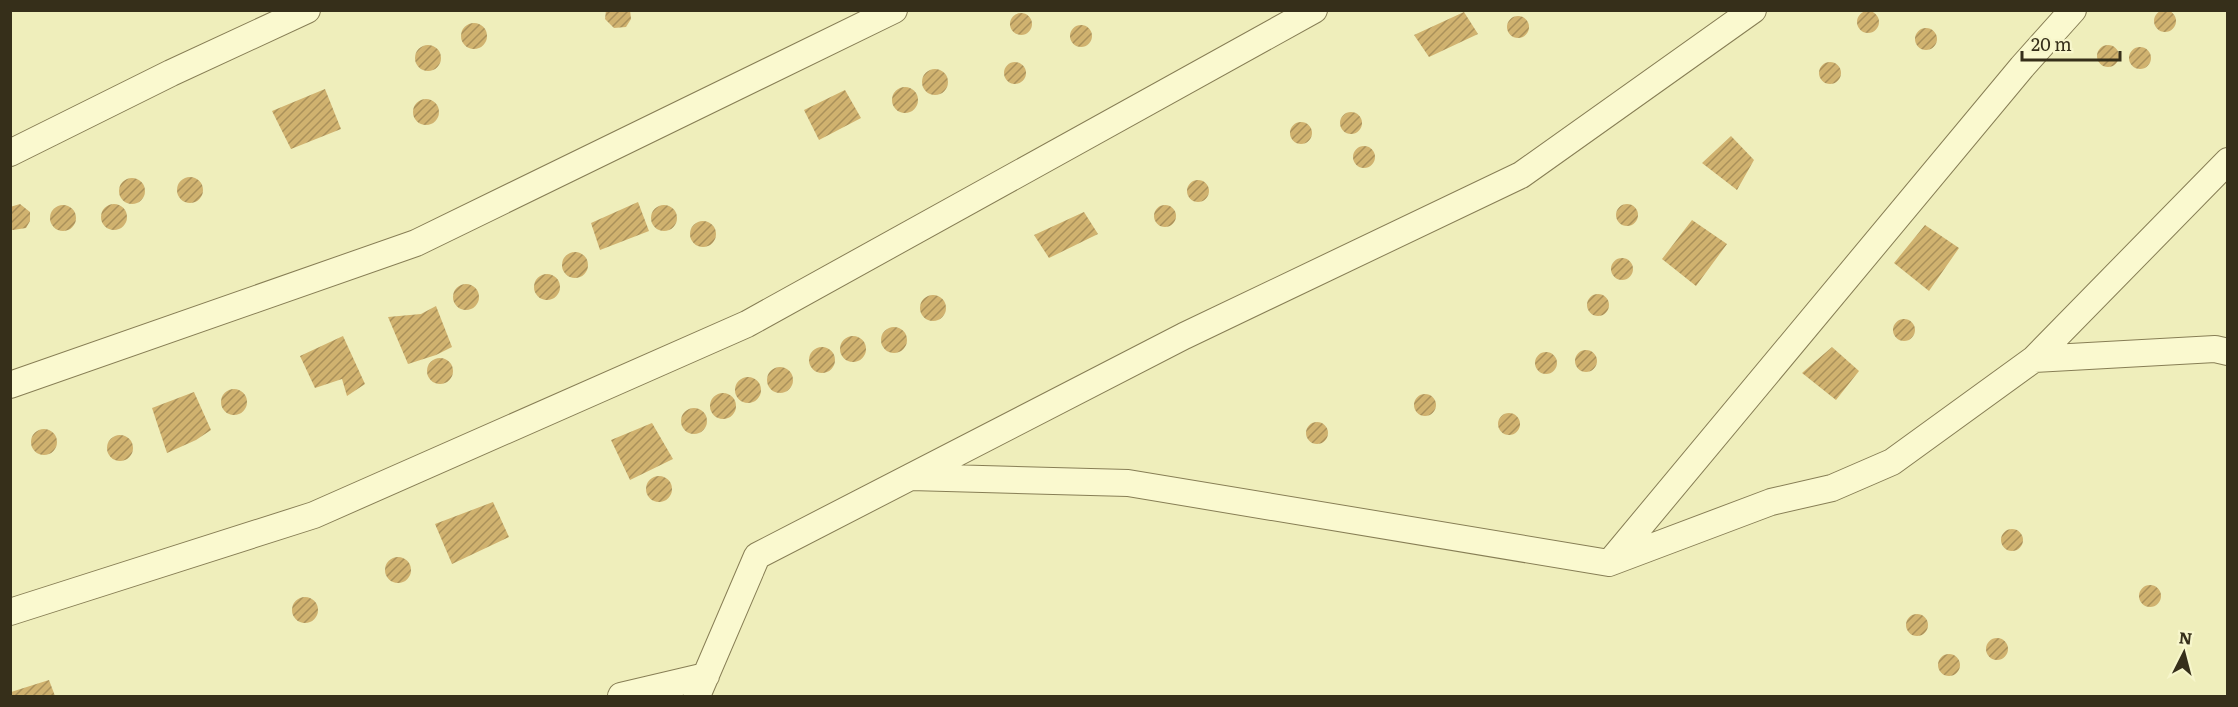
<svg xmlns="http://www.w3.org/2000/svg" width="2238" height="707" font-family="Literata,serif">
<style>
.building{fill:url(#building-hatch)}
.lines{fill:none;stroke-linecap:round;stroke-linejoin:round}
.minor-casing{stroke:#877e55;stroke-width:28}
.minor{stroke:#faf9cf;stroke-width:26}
</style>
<defs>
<pattern id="building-hatch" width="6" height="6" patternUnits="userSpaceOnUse" patternTransform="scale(1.5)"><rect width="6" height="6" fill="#d0b26f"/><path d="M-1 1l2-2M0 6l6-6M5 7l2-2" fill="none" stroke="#aa915a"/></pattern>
</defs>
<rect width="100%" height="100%" fill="#efeebb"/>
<!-- building -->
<path class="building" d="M606,10H630L631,19L626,27L614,28L605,19Z
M2154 21a11 11 0 1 1 22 0a11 11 0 1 1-22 0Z
M1857 22a11 11 0 1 1 22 0a11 11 0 1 1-22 0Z
M1464,12L1478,34L1429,57L1414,35Z
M1010 24a11 11 0 1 1 22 0a11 11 0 1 1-22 0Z
M1507 27a11 11 0 1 1 22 0a11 11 0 1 1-22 0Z
M461 36a13 13 0 1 1 26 0a13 13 0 1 1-26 0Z
M1070 36a11 11 0 1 1 22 0a11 11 0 1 1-22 0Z
M1915 39a11 11 0 1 1 22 0a11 11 0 1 1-22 0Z
M415 58a13 13 0 1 1 26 0a13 13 0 1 1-26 0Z
M2097 56a11 11 0 1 1 22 0a11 11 0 1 1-22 0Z
M2129 58a11 11 0 1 1 22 0a11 11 0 1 1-22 0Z
M1819 73a11 11 0 1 1 22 0a11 11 0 1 1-22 0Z
M1004 73a11 11 0 1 1 22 0a11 11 0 1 1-22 0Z
M922 82a13 13 0 1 1 26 0a13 13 0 1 1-26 0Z
M892 100a13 13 0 1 1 26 0a13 13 0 1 1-26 0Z
M325,89L341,129L291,149L272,111Z
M845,90L861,118L819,140L804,110Z
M413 112a13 13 0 1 1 26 0a13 13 0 1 1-26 0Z
M1340 123a11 11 0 1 1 22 0a11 11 0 1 1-22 0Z
M1290 133a11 11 0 1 1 22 0a11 11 0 1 1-22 0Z
M1731,136L1754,160L1737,190L1702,163Z
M1353 157a11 11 0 1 1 22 0a11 11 0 1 1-22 0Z
M177 190a13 13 0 1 1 26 0a13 13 0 1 1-26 0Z
M119 191a13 13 0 1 1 26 0a13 13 0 1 1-26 0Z
M1187 191a11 11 0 1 1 22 0a11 11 0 1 1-22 0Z
M638,202L649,231L600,250L591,223Z
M101 217a13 13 0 1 1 26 0a13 13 0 1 1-26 0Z
M20,204L30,212V221L26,228L13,230L10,229V207Z
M1616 215a11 11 0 1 1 22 0a11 11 0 1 1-22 0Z
M651 218a13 13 0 1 1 26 0a13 13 0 1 1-26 0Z
M50 218a13 13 0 1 1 26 0a13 13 0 1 1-26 0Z
M1154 216a11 11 0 1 1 22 0a11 11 0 1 1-22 0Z
M1084,212L1098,234L1049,258L1034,235Z
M1692,220L1727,244L1696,286L1662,259Z
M690 234a13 13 0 1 1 26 0a13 13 0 1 1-26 0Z
M1925,225L1959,248L1929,291L1894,263Z
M562 265a13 13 0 1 1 26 0a13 13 0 1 1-26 0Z
M1611 269a11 11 0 1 1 22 0a11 11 0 1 1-22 0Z
M534 287a13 13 0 1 1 26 0a13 13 0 1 1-26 0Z
M453 297a13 13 0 1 1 26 0a13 13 0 1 1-26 0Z
M1587 305a11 11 0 1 1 22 0a11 11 0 1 1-22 0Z
M920 308a13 13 0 1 1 26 0a13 13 0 1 1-26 0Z
M436,306L452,347L436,355L408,364L388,317L421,314Z
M1893 330a11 11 0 1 1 22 0a11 11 0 1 1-22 0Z
M881 340a13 13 0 1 1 26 0a13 13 0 1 1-26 0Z
M840 349a13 13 0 1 1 26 0a13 13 0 1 1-26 0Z
M343,336L365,384L347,396L342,379L315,388L300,356Z
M809 360a13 13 0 1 1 26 0a13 13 0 1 1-26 0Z
M1832,347L1859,371L1836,400L1802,373Z
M1575 361a11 11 0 1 1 22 0a11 11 0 1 1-22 0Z
M1535 363a11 11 0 1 1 22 0a11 11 0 1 1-22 0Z
M427 371a13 13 0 1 1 26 0a13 13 0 1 1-26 0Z
M767 380a13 13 0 1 1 26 0a13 13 0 1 1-26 0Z
M735 390a13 13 0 1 1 26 0a13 13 0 1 1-26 0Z
M221 402a13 13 0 1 1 26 0a13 13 0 1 1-26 0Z
M194,392L211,430L196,440L167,453L152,408Z
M710 406a13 13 0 1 1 26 0a13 13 0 1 1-26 0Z
M1414 405a11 11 0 1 1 22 0a11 11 0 1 1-22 0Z
M681 421a13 13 0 1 1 26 0a13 13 0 1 1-26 0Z
M1498 424a11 11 0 1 1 22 0a11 11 0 1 1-22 0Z
M1306 433a11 11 0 1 1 22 0a11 11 0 1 1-22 0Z
M652,423L673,459L630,480L611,440Z
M31 442a13 13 0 1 1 26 0a13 13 0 1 1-26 0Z
M107 448a13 13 0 1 1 26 0a13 13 0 1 1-26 0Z
M646 489a13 13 0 1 1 26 0a13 13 0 1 1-26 0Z
M493,502L509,537L452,564L435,524Z
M2001 540a11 11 0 1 1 22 0a11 11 0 1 1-22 0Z
M385 570a13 13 0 1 1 26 0a13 13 0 1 1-26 0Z
M2139 596a11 11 0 1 1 22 0a11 11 0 1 1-22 0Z
M292 610a13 13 0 1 1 26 0a13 13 0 1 1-26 0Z
M1906 625a11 11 0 1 1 22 0a11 11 0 1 1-22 0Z
M1986 649a11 11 0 1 1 22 0a11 11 0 1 1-22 0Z
M1938 665a11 11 0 1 1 22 0a11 11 0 1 1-22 0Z
M49,680L55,696H12L11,692Z"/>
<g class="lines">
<!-- minor casing -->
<g class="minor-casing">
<path id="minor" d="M10,153L171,73L307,10
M2034,359L2215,349L2228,352
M10,385L416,243L894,10
M911,477L1128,483L1609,563L1771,502L1832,488L1892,462L2034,359L2228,161
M1611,561L2022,67L2073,10
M10,612L314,515L747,324L1314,10
M621,696L706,676
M697,696L757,556L1184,336L1521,175L1753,10"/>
</g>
<!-- minor -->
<use href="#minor" class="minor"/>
</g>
<!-- border -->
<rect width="2238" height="707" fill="none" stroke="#362f1a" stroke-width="24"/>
<!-- north arrow -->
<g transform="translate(2184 653) rotate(6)" stroke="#f7f6cb" stroke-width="4.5" paint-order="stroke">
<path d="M0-4.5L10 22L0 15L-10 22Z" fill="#362f1a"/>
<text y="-9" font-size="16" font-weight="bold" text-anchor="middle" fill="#362f1a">N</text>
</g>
<!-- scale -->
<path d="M2022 51v9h98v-9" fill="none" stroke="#362f1a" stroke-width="3"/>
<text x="2031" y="51" font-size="18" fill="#362f1a" stroke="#f7f6cb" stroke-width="4.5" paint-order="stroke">20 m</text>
</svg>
